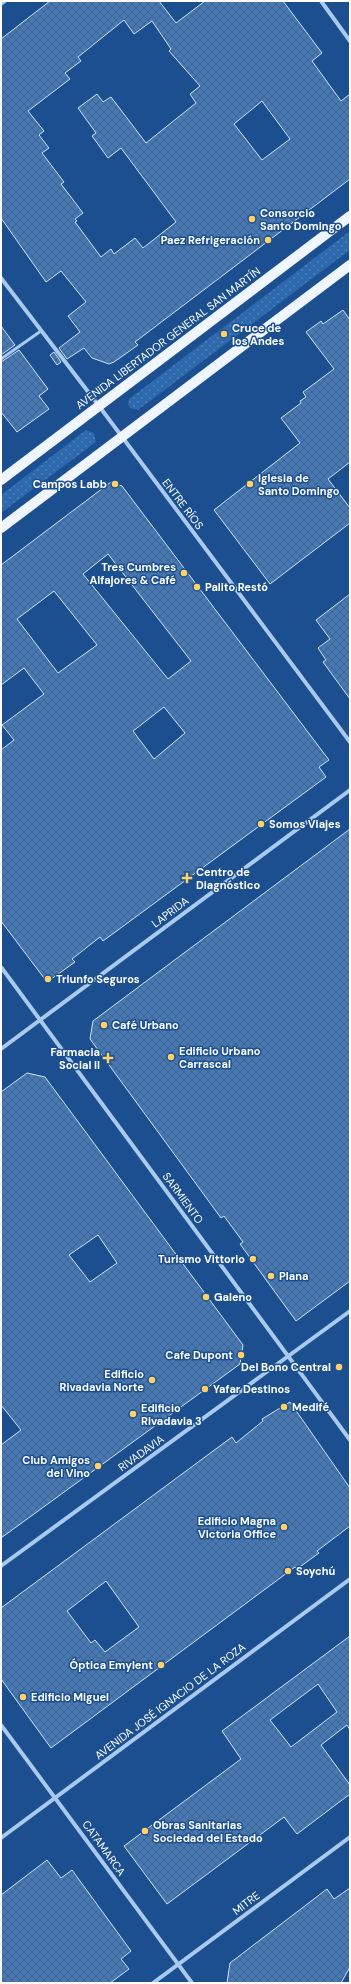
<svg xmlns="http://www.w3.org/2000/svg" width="351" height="1984" font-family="'DM Sans',sans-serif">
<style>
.grass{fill:url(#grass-dots)}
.building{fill:url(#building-cross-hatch);stroke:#cfe3fa;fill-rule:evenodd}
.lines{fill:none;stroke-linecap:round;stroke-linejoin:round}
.service{stroke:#a9c9ee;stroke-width:3}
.minor{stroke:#a9c9ee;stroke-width:4}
.primary{stroke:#f0f6ff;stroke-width:10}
.poi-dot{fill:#ffd166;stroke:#1b4f8f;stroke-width:1.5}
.labels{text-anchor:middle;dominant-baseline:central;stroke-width:3;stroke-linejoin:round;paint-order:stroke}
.poi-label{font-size:11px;font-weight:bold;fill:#fff;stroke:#1b4f8f;text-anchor:start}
.street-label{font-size:11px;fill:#fff;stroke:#1b4f8f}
</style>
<defs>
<pattern id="grass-dots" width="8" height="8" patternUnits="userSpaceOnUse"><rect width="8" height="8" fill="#2e69ad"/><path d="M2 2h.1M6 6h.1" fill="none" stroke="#4d80b9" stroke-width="1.8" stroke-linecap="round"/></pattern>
<pattern id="building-cross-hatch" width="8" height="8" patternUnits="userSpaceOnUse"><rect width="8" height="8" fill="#4478b7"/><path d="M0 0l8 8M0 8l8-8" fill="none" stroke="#486282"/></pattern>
</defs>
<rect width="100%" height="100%" fill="#1b4f8f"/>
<!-- grass -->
<path class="grass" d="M350,231V250L138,410L130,408L128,404L129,399Z
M86,430L94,433L96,442L1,513V495Z"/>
<!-- building -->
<path class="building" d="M50,1H159L176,23L205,1H283L322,53L312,61L341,101L350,94V179L135,342L138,345L114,362L109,364L92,358L84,348L67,359L59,348L80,332L68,316L86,302L61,271L46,282L1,218V39ZM124,20L134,34L152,21L171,49L169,51L200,86L190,94L196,103L146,143L111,97L103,102L97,94L78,108L96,133L92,136L108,158L121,148L176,222L143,248L135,238L114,254L111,249L101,257L75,222L77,221L75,219L83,213L61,184L64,182L42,153L49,148L39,135L44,131L28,111L70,79L65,73L81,61L78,57ZM262,101L290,139L262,160L234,124Z
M343,310L350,320V462L328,479L350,508V523L270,584L214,510L300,443L281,418L301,403L300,401L306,397L303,392L334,369L306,332L321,321L323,324Z
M1,326L15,345L1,355Z
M19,350L48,389L39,396L49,409L17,432L1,412V362Z
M54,352L61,362L57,365L50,355Z
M111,482L122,486L329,760L319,767L326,777L103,941L100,937L72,959L75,962L47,982L1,921V750L14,740L2,725L44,694L24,668L1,685V565ZM108,554L191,661L168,679L83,574ZM54,591L97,645L58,673L17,619ZM164,707L185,733L154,759L133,731Z
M350,594V699L323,662L326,660L318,648L330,639L316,620Z
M350,829V1281L296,1321L240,1244L243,1242L224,1216L221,1218L90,1039L93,1021Z
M27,1073L45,1077L243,1345L240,1364L1,1538V1445L21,1430L1,1405V1092ZM98,1235L117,1263L90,1282L69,1255Z
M290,1402L350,1488V1526L317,1551L319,1553L297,1569L295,1567L51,1748L1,1679V1608L232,1437L236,1443L263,1421L262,1419ZM106,1581L139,1627L105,1652L95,1640L91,1643L67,1611Z
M350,1636V1730L347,1725L321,1745L350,1785V1794L297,1834L284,1817L167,1904L124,1846L241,1759L222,1731ZM318,1684L337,1712L291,1747L270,1720Z
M47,1860L61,1878L72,1870L131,1951L121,1959L129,1969L110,1983H1V1895Z
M350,1888V1967L341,1983H227L230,1963L327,1889L334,1899Z"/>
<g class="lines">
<!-- service -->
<path class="service" d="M1,359L41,331"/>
<!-- minor -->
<path class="minor" d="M321,1L350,41
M1,4L5,1
M1,278L99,406L350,742
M1,967L350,1440
M1,1049L350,790
M1,1566L350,1311
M1,1725L192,1983
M1,1838L350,1579
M153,1983L350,1837"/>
<!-- primary -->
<path class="primary" d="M1,480L350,216
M1,528L350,265"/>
</g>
<!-- markers -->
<g class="poi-dot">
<circle cx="252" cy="219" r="4"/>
<circle cx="268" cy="240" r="4"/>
<circle cx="224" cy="334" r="4"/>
<circle cx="115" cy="484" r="4"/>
<circle cx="250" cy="484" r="4"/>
<circle cx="184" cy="573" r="4"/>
<circle cx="197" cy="587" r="4"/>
<circle cx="261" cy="824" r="4"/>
<path d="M185 872h4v4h4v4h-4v4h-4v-4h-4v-4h4z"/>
<circle cx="48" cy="979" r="4"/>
<circle cx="104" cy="1025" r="4"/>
<circle cx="171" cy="1057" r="4"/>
<path d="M106 1052h4v4h4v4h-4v4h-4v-4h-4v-4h4z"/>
<circle cx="253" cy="1259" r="4"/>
<circle cx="271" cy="1276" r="4"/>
<circle cx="206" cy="1297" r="4"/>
<circle cx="241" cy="1355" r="4"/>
<circle cx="339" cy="1367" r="4"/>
<circle cx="152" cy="1380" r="4"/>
<circle cx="205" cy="1389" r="4"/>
<circle cx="284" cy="1407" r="4"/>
<circle cx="133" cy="1414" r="4"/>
<circle cx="98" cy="1466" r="4"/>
<circle cx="284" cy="1527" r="4"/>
<circle cx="288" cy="1571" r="4"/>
<circle cx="161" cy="1665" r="4"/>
<circle cx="23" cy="1697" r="4"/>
<circle cx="145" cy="1831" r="4"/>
</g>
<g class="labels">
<!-- poi labels -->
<g class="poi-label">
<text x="260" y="213">Consorcio<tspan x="260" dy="13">Santo Domingo</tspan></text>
<text x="260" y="240" text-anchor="end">Paez Refrigeración</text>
<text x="232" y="328">Cruce de<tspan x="232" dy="13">los Andes</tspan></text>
<text x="258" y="478">Iglesia de<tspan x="258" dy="13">Santo Domingo</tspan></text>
<text x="107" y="484" text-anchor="end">Campos Labb</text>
<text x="176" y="567" text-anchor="end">Tres Cumbres<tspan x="176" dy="13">Alfajores &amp; Café</tspan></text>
<text x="205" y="587">Palito Restó</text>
<text x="269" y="824">Somos Viajes</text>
<text x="196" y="872">Centro de<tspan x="196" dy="13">Diagnóstico</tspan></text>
<text x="56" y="979">Triunfo Seguros</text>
<text x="112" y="1025">Café Urbano</text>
<text x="179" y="1051">Edificio Urbano<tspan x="179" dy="13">Carrascal</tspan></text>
<text x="100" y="1052" text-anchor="end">Farmacia<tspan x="100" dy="13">Social II</tspan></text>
<text x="245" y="1259" text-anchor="end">Turismo Vittorio</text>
<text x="279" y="1276">Plana</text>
<text x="214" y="1297">Galeno</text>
<text x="233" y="1355" text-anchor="end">Cafe Dupont</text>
<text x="331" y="1367" text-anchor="end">Del Bono Central</text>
<text x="144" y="1374" text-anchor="end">Edificio<tspan x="144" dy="13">Rivadavia Norte</tspan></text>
<text x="213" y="1389">Yafar Destinos</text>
<text x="292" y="1407">Medifé</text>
<text x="141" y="1408">Edificio<tspan x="141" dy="13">Rivadavia 3</tspan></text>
<text x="90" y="1460" text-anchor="end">Club Amigos<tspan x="90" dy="13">del Vino</tspan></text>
<text x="276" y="1521" text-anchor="end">Edificio Magna<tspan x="276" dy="13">Victoria Office</tspan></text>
<text x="296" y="1571">Soychú</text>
<text x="153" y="1665" text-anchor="end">Óptica Emylent</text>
<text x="31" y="1697">Edificio Miguel</text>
<text x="153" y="1825">Obras Sanitarias<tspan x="153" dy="13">Sociedad del Estado</tspan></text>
</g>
<!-- street labels -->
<g class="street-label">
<text transform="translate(168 338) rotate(-37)">AVENIDA LIBERTADOR GENERAL SAN MARTÍN</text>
<text transform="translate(183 504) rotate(53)">ENTRE RÍOS</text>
<text transform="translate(170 912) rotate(-37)">LAPRIDA</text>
<text transform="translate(183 1198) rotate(54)">SARMIENTO</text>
<text transform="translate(141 1453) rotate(-36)">RIVADAVIA</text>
<text transform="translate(170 1701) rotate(-37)">AVENIDA JOSÉ IGNACIO DE LA ROZA</text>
<text transform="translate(104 1848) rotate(54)">CATAMARCA</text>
<text transform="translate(246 1903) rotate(-37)">MITRE</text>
</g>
</g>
<!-- border -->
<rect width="351" height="1984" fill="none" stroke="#ffffff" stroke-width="4"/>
</svg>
